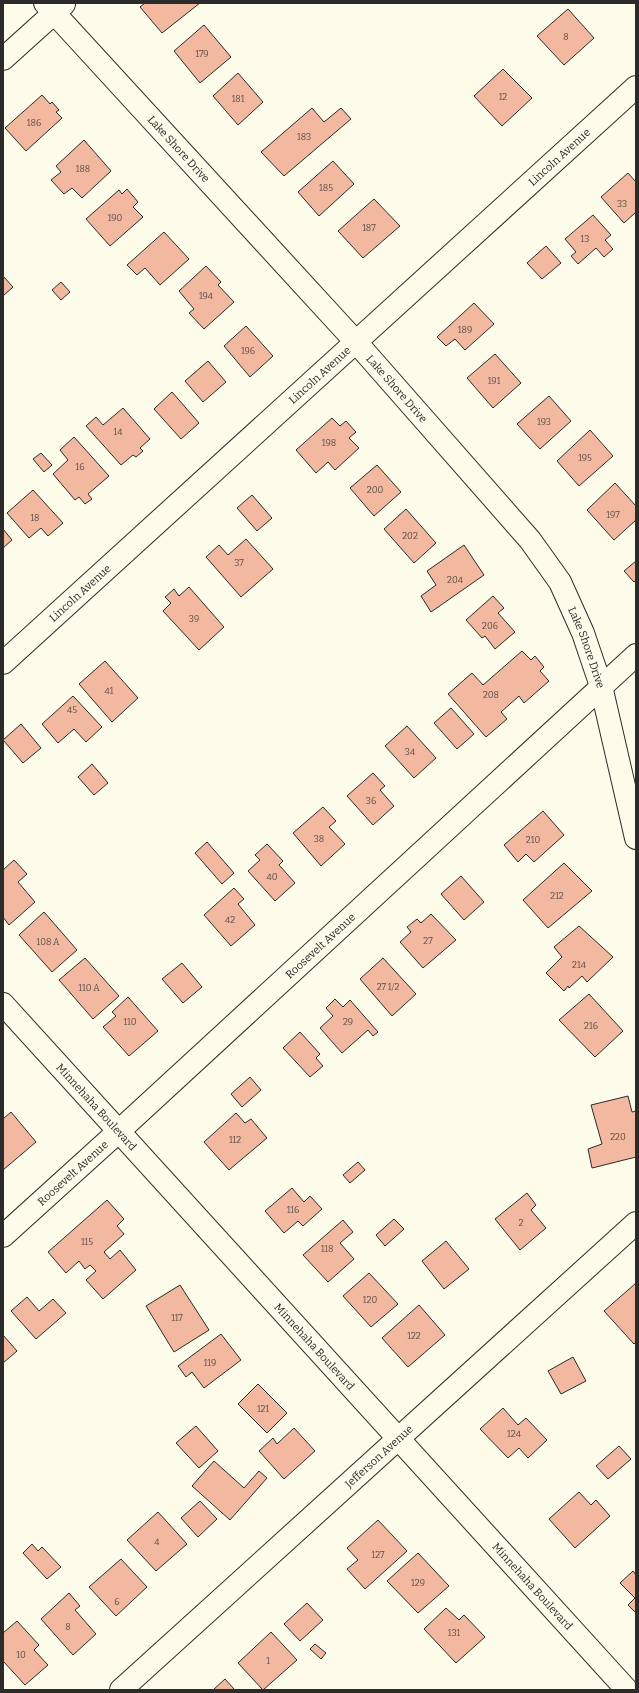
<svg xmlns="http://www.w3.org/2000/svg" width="639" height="1693" font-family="Bitter,serif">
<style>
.building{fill:#f2b8a0;stroke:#2b2b2b}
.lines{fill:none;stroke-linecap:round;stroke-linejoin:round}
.minor-casing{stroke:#2b2b2b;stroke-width:24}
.minor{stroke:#fdfbea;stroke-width:22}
.labels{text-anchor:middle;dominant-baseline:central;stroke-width:3;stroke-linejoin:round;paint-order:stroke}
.number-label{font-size:9px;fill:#5d4e48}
.street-label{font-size:11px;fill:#2b2b2b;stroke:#fdfbea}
</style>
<rect width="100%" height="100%" fill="#fdfbea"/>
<!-- building -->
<path class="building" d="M145,3H200L162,33L140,7Z
M568,9L594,38L564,65L537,36Z
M204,25L231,57L200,83L174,51Z
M503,69L532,98L502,126L474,96Z
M238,73L263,102L238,125L213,96Z
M42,95L50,104L52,102L59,110L56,112L62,118L26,151L5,128Z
M312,108L324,122L341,108L351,119L284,176L261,152Z
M84,140L111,171L82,198L72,188L64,194L51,180L61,172L56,166Z
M333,161L354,184L319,216L298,192Z
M628,173L636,182V212L624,223L601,197Z
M127,189L138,202L133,207L143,217L110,246L86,219L119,190L122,194Z
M374,199L400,226L363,258L338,231Z
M593,215L611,235L605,240L613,249L604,257L596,248L578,264L571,256L576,252L565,239Z
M164,232L189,259L160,285L145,268L137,275L127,265Z
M546,246L561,263L542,279L527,263Z
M206,266L221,282L218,285L234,302L204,329L189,313L194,309L179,291Z
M3,276L13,287L3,296Z
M61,282L70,292L61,300L52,290Z
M474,303L494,324L465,350L455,339L446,346L437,337Z
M246,326L273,356L250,377L224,346Z
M495,354L521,383L493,408L467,378Z
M208,361L226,382L203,402L185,381Z
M172,392L199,423L181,439L154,409Z
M549,396L571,421L540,449L517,424Z
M123,408L150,439L140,448L143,451L136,457L133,455L121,465L86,426L96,417L103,425Z
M332,418L340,426L346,421L356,432L349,438L359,448L335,470L328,462L316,473L296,450Z
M590,430L613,456L579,486L557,461Z
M74,437L109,476L88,494L92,499L85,504L79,497L75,500L53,474L68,460L60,450Z
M41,453L52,465L44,472L33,459Z
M377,465L401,492L374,516L350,488Z
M615,483L636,506V520L614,540L587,510Z
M33,490L63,523L48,536L41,528L29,538L7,513Z
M252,495L272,518L257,531L237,508Z
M406,509L436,543L414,563L384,529Z
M3,529L12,540L3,548Z
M246,539L273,569L241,597L206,557L219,545L228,555Z
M464,545L484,575L431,612L421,596L436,585L427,571Z
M636,561V580L634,582L624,571Z
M189,587L224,627L199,650L163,611L171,603L165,597L174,589L179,596Z
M493,596L504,608L498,613L515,632L495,649L485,636L482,638L466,620Z
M522,651L531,660L535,656L544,667L540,671L549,681L524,703L519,696L501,712L507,719L486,737L448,694L472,673L483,685Z
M105,661L138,698L112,722L79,684Z
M73,696L102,727L86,742L74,729L58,743L42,724Z
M451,708L474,734L457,749L434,723Z
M21,724L41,748L23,763L3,740Z
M407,726L436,758L414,778L385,746Z
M92,764L108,783L94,795L78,777Z
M373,773L385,786L380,790L394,806L373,825L347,796Z
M323,807L336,821L329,827L345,844L321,866L293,833Z
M543,811L564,835L534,862L526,854L518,862L504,845Z
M207,842L234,873L222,884L195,853Z
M267,844L283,861L279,865L295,883L275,901L248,871L260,860L255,855Z
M14,860L27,874L18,882L35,902L9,925L3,917V870Z
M564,863L592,891L548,928L523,900Z
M461,876L484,902L464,920L441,894Z
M234,888L244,899L238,904L255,925L231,946L204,915Z
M44,912L77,950L52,972L19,935Z
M431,914L456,940L423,968L400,942L411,932L407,927L417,919L421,923Z
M579,926L613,957L587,982L582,976L569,988L568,986L564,991L546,973L562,957L554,947Z
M85,958L119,996L93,1019L59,980Z
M383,958L416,994L392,1016L360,979Z
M182,963L202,987L183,1003L162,979Z
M589,994L623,1031L595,1057L559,1020Z
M128,997L158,1031L129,1056L103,1027L116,1016L112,1012Z
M335,999L343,1007L350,1000L378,1032L373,1036L368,1030L342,1053L320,1028L333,1016L326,1008Z
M300,1032L320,1054L316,1058L323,1066L310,1077L283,1048Z
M250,1077L261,1090L242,1107L231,1094Z
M628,1096L632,1112L636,1111V1157L592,1168L588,1149L602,1144L591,1105Z
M11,1112L36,1142L3,1170V1119Z
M236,1113L245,1123L251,1119L267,1138L229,1170L204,1142Z
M358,1162L365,1170L350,1183L343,1175Z
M292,1188L304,1202L310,1196L322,1209L303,1226L298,1221L284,1233L265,1211Z
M527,1193L536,1205L531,1210L546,1228L520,1250L495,1219Z
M107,1200L124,1219L117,1226L124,1234L104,1252L110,1259L120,1250L136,1270L103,1299L86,1280L96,1271L90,1265L85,1269L79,1261L66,1273L48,1252Z
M394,1219L404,1229L385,1246L376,1235Z
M343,1220L353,1232L340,1243L354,1259L328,1282L303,1255Z
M446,1241L469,1269L444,1289L422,1261Z
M369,1273L398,1304L371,1327L343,1296Z
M636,1283V1342L634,1344L604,1311Z
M180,1285L209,1330L174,1352L146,1306Z
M27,1297L39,1311L53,1299L66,1313L36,1339L11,1311Z
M419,1305L445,1335L408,1367L382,1338Z
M221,1334L241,1360L204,1388L192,1372L186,1377L178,1366Z
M3,1335L17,1351L3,1363Z
M573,1357L586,1381L561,1394L548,1371Z
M258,1384L287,1413L267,1433L238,1404Z
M503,1408L518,1425L526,1418L547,1440L528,1458L519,1448L508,1458L480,1429Z
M196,1426L218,1451L199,1468L176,1443Z
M294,1428L315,1451L284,1479L259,1451L273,1438L277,1444Z
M619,1446L631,1459L608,1479L596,1466Z
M214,1461L244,1488L259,1471L267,1478L230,1520L192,1486Z
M579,1492L591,1505L596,1500L610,1516L575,1548L549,1519Z
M200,1501L217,1519L198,1537L181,1518Z
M158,1512L187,1544L156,1571L127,1540Z
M378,1520L407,1551L365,1589L347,1569L358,1560L347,1548Z
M32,1544L38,1551L42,1547L61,1567L47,1579L23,1553Z
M418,1553L449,1586L418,1613L387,1581Z
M121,1559L147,1587L116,1616L89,1587Z
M633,1571L636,1575V1613L628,1605L635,1598L620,1583Z
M69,1593L80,1606L75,1610L96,1634L73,1655L41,1619Z
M307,1603L323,1620L300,1641L284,1624Z
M446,1608L459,1620L464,1615L485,1637L456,1663L424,1629Z
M17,1621L39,1645L34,1650L48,1665L25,1685L3,1661V1633Z
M271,1632L297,1660L263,1690L238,1663Z
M315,1644L326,1653L321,1659L310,1649Z
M225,1679L235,1690H213Z"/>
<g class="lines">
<!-- minor casing -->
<g class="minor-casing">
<g id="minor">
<path id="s1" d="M45,3L356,342L530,540L560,582L583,633L601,686L636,838"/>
<path d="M3,59L64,4"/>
<path id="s2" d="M3,663L636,87"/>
<path id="s3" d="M3,1004L627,1690"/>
<path id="s4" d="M3,1236L119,1131L636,655"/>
<path id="s5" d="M121,1690L636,1223"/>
</g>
</g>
<!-- minor -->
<use href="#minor" class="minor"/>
</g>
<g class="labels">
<!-- number labels -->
<g class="number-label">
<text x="566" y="37">8</text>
<text x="202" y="54">179</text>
<text x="503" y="97">12</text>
<text x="238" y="99">181</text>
<text x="34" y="123">186</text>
<text x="304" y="137">183</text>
<text x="83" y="169">188</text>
<text x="326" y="188">185</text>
<text x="622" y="204">33</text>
<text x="115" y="218">190</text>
<text x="369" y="228">187</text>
<text x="585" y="239">13</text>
<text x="206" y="296">194</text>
<text x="465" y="330">189</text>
<text x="248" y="351">196</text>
<text x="494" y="381">191</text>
<text x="544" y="422">193</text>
<text x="118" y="432">14</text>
<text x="329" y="443">198</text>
<text x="585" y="458">195</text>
<text x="80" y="467">16</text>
<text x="375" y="490">200</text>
<text x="613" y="515">197</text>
<text x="35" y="518">18</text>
<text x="410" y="536">202</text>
<text x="239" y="563">37</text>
<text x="455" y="580">204</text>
<text x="194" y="619">39</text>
<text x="490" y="626">206</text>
<text x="109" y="691">41</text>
<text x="491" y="695">208</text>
<text x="72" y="710">45</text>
<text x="410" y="752">34</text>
<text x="371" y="801">36</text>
<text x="319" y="839">38</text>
<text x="533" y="840">210</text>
<text x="272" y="877">40</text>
<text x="557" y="896">212</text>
<text x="230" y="920">42</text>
<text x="428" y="941">27</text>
<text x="48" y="942">108 A</text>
<text x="579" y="965">214</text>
<text x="388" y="987">27 1/2</text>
<text x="89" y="988">110 A</text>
<text x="130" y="1022">110</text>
<text x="348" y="1022">29</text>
<text x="591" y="1026">216</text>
<text x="618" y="1137">220</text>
<text x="235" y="1140">112</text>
<text x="293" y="1210">116</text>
<text x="521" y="1223">2</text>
<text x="87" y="1242">115</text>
<text x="327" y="1249">118</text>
<text x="370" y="1300">120</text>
<text x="177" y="1318">117</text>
<text x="414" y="1336">122</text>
<text x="210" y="1363">119</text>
<text x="263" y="1409">121</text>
<text x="514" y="1434">124</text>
<text x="157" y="1542">4</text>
<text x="378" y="1555">127</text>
<text x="418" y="1583">129</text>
<text x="117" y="1602">6</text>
<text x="68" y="1627">8</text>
<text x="454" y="1633">131</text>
<text x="21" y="1655">10</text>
<text x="268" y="1661">1</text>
</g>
<!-- street labels -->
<g class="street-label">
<text stroke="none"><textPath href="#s1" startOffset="198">Lake Shore Drive</textPath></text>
<text stroke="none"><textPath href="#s2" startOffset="752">Lincoln Avenue</textPath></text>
<text stroke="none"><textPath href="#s2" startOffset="428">Lincoln Avenue</textPath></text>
<text stroke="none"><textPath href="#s1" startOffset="522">Lake Shore Drive</textPath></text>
<text stroke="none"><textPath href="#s2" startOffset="104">Lincoln Avenue</textPath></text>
<text stroke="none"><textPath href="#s1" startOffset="846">Lake Shore Drive</textPath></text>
<text stroke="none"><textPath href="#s4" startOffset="430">Roosevelt Avenue</textPath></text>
<text stroke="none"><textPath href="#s3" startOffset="139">Minnehaha Boulevard</textPath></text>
<text stroke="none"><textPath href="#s4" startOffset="94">Roosevelt Avenue</textPath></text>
<text stroke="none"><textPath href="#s3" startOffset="463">Minnehaha Boulevard</textPath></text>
<text stroke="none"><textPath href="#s5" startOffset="348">Jefferson Avenue</textPath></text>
<text stroke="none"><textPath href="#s3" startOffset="787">Minnehaha Boulevard</textPath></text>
</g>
</g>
<!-- border -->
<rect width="639" height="1693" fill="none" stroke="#2b2b2b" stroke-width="8"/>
</svg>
